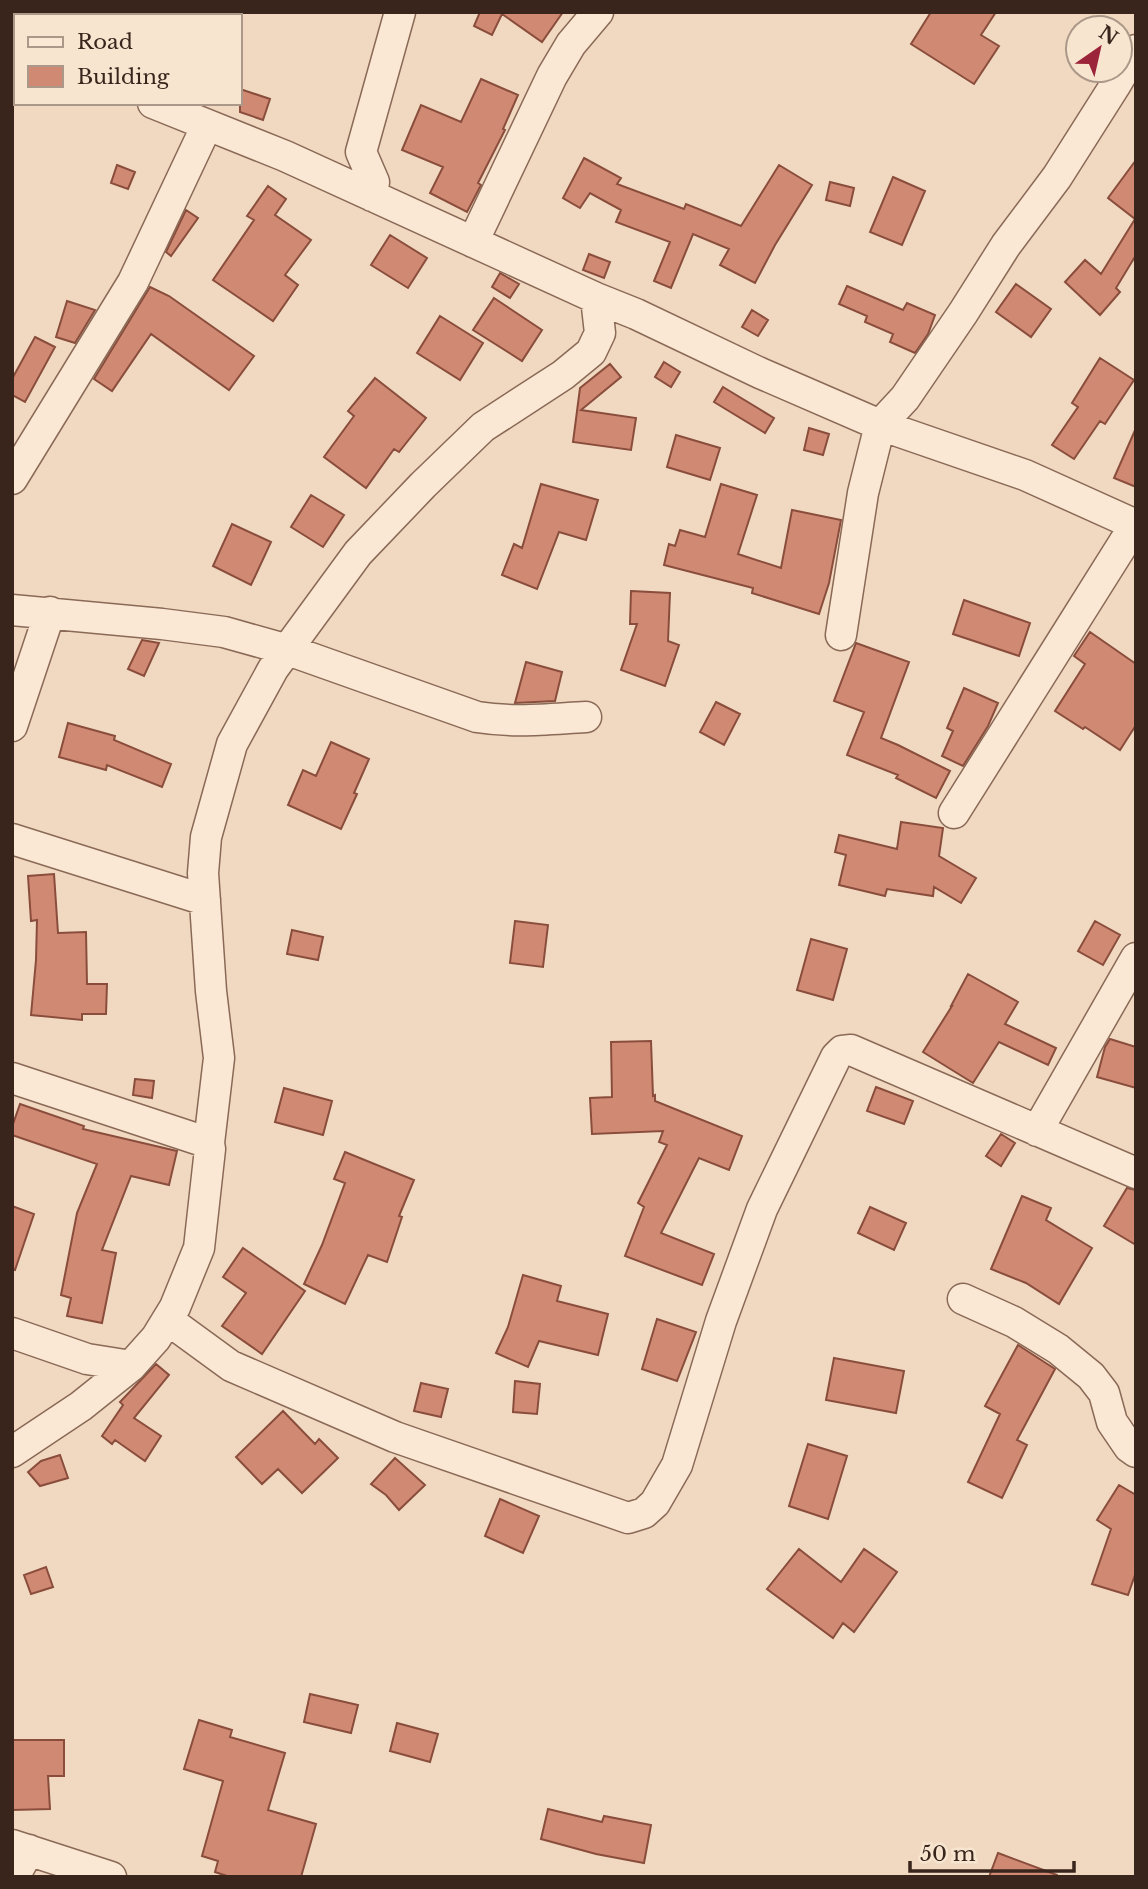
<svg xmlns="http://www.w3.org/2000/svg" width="1148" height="1889" font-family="'Libre Baskerville',serif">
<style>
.building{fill:#d08a74;stroke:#8a4d3c;stroke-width:2}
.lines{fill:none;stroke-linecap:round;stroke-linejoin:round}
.minor-casing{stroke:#8a6957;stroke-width:33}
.minor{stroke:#fae8d4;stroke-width:30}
</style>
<rect width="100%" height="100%" fill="#f0d9c0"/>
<!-- building -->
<path class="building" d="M480,12H563L542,42L502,14L492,35L474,26Z
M931,12H996L981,35L999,46L974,84L911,44Z
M481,79L518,95L503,129L505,130L478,183L481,185L467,212L430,193L443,167L402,150L421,105L461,122Z
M240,89L270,99L263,120L240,112Z
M584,158L621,178L617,184L684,209L686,204L741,226L779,165L812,185L775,245L755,283L720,265L729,249L693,234L671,288L654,281L670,242L616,222L621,210L590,193L580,208L563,198Z
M1136,160V255L1116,288L1120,292L1100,315L1065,282L1085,260L1101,274L1135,219L1108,198Z
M117,165L135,172L128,189L111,183Z
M893,177L925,191L902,245L870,232Z
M830,182L854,188L850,206L826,200Z
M268,186L286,199L275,215L311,240L285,275L298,285L273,321L213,280L254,220L247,216Z
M186,210L198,218L171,256L166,252Z
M390,235L427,258L408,288L371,265Z
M589,254L610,262L604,278L583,270Z
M500,273L519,284L510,298L492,287Z
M1016,284L1051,309L1031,337L996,312Z
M847,286L903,310L907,303L935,315L928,334L915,353L890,342L893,334L865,322L867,316L839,304Z
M150,287L169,296L254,356L229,390L151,334L112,391L94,379Z
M494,298L542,330L522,361L473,330Z
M67,301L95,310L75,343L56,337Z
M752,310L768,320L758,336L742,327Z
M440,316L483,343L460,380L417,353Z
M35,337L55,347L25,402L12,395V379Z
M1100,358L1134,380L1105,424L1100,421L1074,459L1052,445L1078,407L1072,403Z
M664,362L680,372L671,387L655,377Z
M610,364L621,377L581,410L636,418L631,450L573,442L580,388Z
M375,378L426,418L399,452L394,449L366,488L324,457L354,416L348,411Z
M723,387L774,418L765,433L714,402Z
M809,428L829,434L823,455L804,450Z
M1136,428V487L1114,478Z
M676,435L720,448L710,480L667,467Z
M541,484L598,500L586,540L559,532L537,589L502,575L514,544L522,548Z
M721,484L757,495L738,554L781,568L792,510L841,520L829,583L819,614L752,593L753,588L664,565L669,544L675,546L680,530L705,537Z
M311,495L344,515L323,547L291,527Z
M232,524L271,542L251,585L213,566Z
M631,591L670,593L668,641L679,645L665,686L621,670L637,624H630Z
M964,600L1030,623L1019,656L953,634Z
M1090,632L1136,664V725L1120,750L1085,727L1083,729L1055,711L1085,664L1074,656Z
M142,640L159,643L144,676L128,669Z
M856,643L909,662L881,738L898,745L950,771L936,798L896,778L898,775L847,755L864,712L834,701Z
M526,662L562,672L555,701L515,703Z
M964,688L998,703L988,726L963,766L942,756L953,731L947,728Z
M716,702L740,714L724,745L700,732Z
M68,723L115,736L114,740L171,764L162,787L107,765L106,770L59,757Z
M331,742L369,759L354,793L357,794L341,829L288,805L303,770L316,776Z
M901,822L943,828L939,856L976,878L961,903L934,887L933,896L887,889L885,896L839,885L846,855L835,852L839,835L897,849Z
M54,874L58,933L86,932L87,984H107L106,1014H82V1020L31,1015L36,960L37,920L31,921L28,876Z
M515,921L548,925L543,967L510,963Z
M1095,921L1120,935L1103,965L1078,951Z
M292,930L323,937L318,960L287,954Z
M811,939L847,949L833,1000L797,990Z
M968,974L1018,1002L1005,1024L1056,1048L1048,1065L999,1042L973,1083L923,1052L952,1006H951Z
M1110,1039L1136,1047V1088L1097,1077L1105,1047Z
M651,1041L653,1096L655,1095V1101L742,1136L729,1170L699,1158L661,1233L714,1254L702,1285L625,1256L644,1207L638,1203L667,1145L659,1142L663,1131L592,1134L590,1098L612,1097L611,1042Z
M135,1079L154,1081L152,1098L133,1095Z
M876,1087L913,1101L904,1124L867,1111Z
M284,1088L332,1101L323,1135L275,1122Z
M20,1104L84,1126L83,1129L177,1151L169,1185L131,1176L102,1250L116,1253L102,1323L67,1316L71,1298L61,1295L77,1213L97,1164L12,1135V1127Z
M1001,1134L1015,1143L1001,1166L986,1156Z
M345,1152L414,1180L399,1216L402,1217L387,1262L368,1255L345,1304L304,1284L322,1245L345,1183L334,1179Z
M1127,1188L1136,1190V1245L1104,1226Z
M1022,1196L1051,1208L1046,1220L1092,1248L1059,1304L1026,1283L991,1269Z
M12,1206L34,1214L15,1270L12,1269Z
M870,1207L906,1223L894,1250L858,1233Z
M243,1248L305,1291L262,1354L222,1326L246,1293L223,1277Z
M523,1275L561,1286L557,1301L608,1314L598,1355L539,1341L528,1367L496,1353L508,1327Z
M657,1319L696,1332L677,1381L642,1369Z
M1018,1345L1055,1369L1017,1440L1027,1445L1002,1498L968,1482L1000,1414L985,1406Z
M834,1358L904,1371L896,1413L826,1400Z
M156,1364L169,1375L134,1418L161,1436L145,1461L115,1440L112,1444L102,1436L123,1405L120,1402Z
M515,1381L540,1384L537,1414L513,1412Z
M421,1383L448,1389L441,1417L414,1411Z
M283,1411L315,1444L319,1439L338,1458L302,1493L278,1469L262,1484L236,1457Z
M808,1444L847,1456L828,1519L789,1506Z
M60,1455L68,1478L40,1486L28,1472L41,1461Z
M395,1458L425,1485L399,1510L386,1495L371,1484Z
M1119,1485L1136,1495V1572L1128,1595L1092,1584L1111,1529L1097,1520Z
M500,1499L539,1516L523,1553L485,1536Z
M799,1549L841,1582L864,1549L897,1572L854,1632L843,1623L833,1638L767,1589Z
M46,1567L53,1587L31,1594L24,1575Z
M310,1694L358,1705L351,1733L304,1722Z
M199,1720L232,1730L230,1737L285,1753L268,1810L316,1824L301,1877H230L215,1872L218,1861L202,1856L223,1781L184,1769Z
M397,1723L438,1734L430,1762L390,1751Z
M12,1740H64V1776H48L50,1809L12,1810Z
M548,1809L602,1822L604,1816L651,1825L644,1863L596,1854L541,1839Z
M998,1853L1057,1875V1877H989Z"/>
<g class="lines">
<!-- minor casing -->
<g class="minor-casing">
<path id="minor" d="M181,16L184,12
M12,46L16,47
M153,103L285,156L596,298L636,314L760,373L880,425L1025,475L1136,525
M372,196L374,182L361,152L400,12
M473,242L552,76L571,44L598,12
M12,479L133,282L207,125
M12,610L162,624L224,632L288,650L477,717C514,723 548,719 586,717
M841,635L863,493L880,425L905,398L963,313L1006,245L1057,177L1116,84L1136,50
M12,726L50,612
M954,813L1135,525
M12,839L205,900
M12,1078L209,1143
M1037,1131L1136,958
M963,1299L1014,1322L1058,1349L1091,1376L1104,1393L1112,1422L1129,1447L1136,1452
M168,1320L231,1366L395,1437L628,1518L644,1513L655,1503L677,1465L721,1321L762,1209L836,1057L842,1051L851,1050L1136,1173
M12,1333L87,1359L131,1366
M12,1452L81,1406L131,1366L156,1338L175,1307L199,1248L210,1149L209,1143L219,1058L211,991L203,873L206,837L232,744L273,669L358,553L423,485L483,427L563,375L591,352L600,333L596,298
M12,1845L111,1877
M14,1877L29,1850"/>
</g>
<!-- minor -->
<use href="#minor" class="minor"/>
</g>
<!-- border -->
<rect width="1148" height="1889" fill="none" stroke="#39251c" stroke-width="28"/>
<!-- legend -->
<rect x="14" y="14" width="228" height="91" fill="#f7e5d0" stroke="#ab9888" stroke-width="2"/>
<rect x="28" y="37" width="35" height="10" fill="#fae8d4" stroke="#ab9888" stroke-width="2"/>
<text x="77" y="49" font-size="21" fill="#39251c">Road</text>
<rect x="28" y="66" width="35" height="21" fill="#d08a74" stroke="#ab9888" stroke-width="2"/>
<text x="77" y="84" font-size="21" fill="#39251c">Building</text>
<!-- north arrow -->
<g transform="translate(1099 49) rotate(34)"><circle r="33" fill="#f7e5d0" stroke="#ab9888" stroke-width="2"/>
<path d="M0-5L12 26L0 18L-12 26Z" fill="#9c243a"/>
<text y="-10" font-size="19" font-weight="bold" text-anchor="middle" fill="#39251c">N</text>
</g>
<!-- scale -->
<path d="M910 1861v10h164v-10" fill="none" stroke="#39251c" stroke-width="3.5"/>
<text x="920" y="1861" font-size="21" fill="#39251c" stroke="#f7e5d0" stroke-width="5" paint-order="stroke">50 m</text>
</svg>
